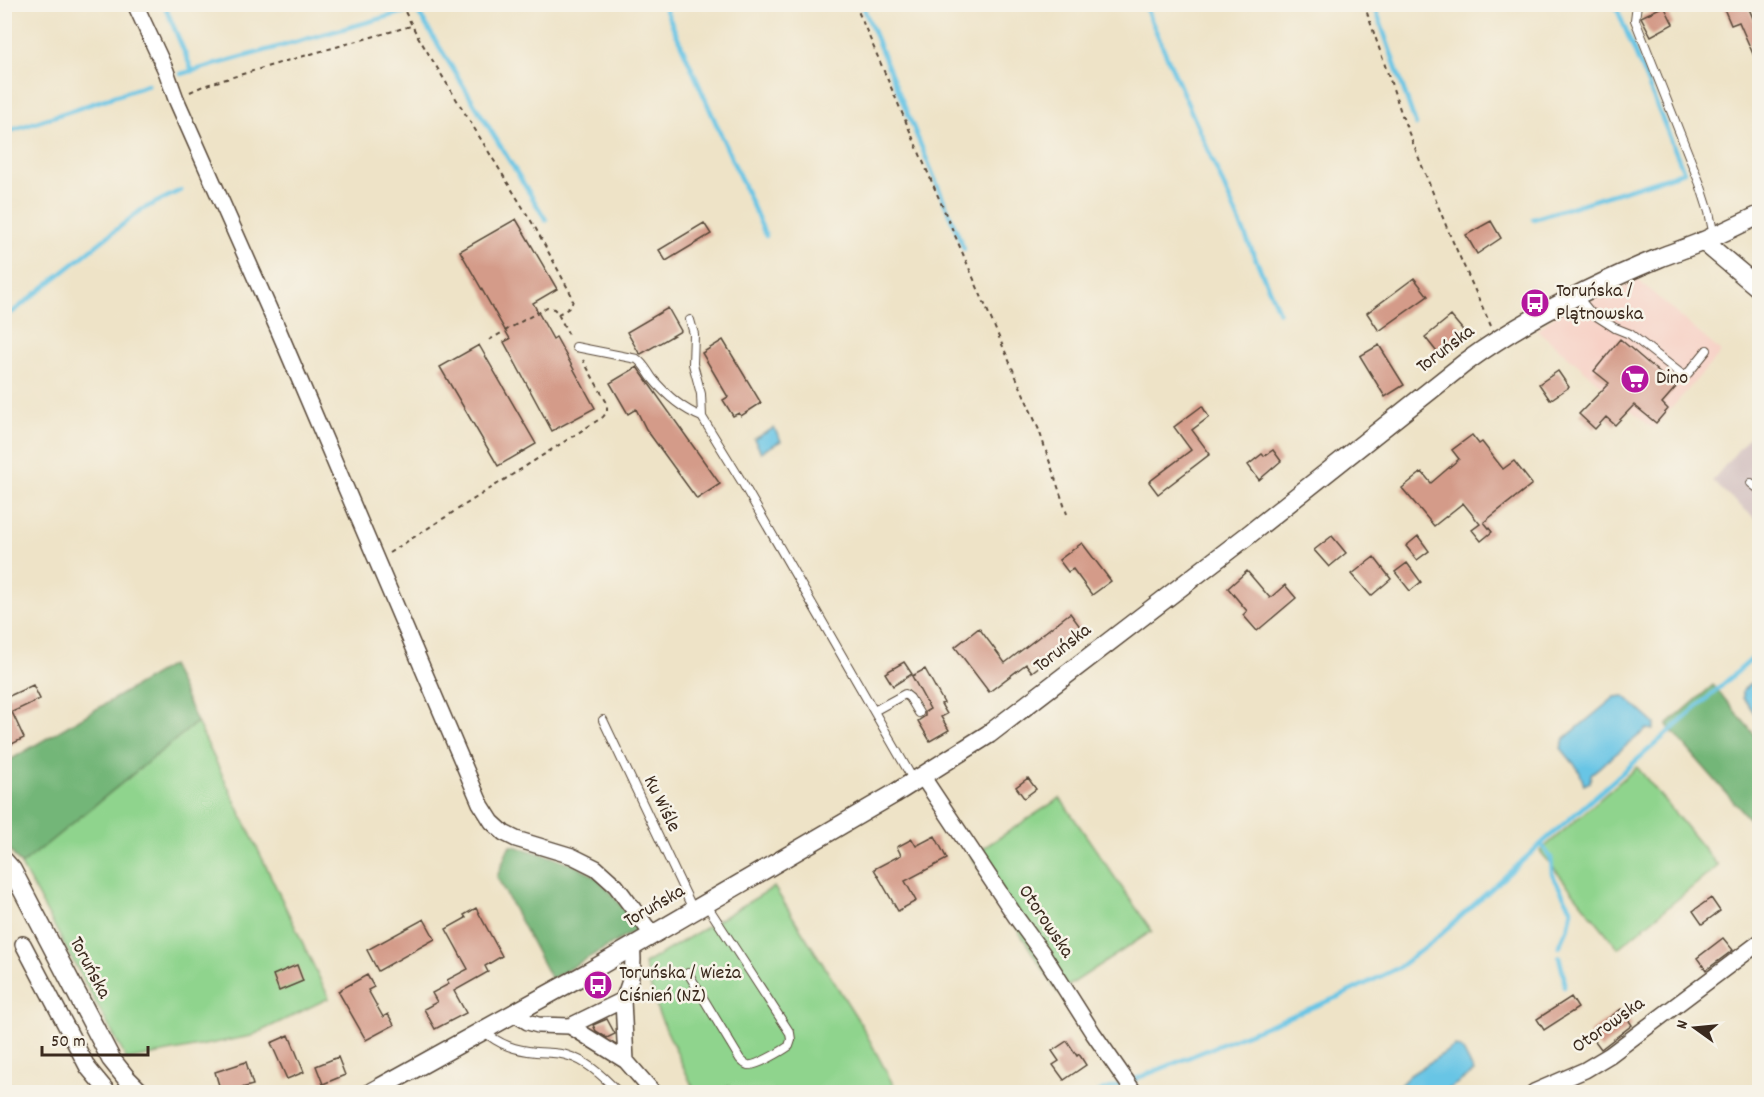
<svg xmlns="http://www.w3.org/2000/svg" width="1764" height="1097" font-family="Dekko,sans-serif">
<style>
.built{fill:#f7d1c6}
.industrial{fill:#d2bfbf}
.green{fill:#8fd48d;stroke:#657f56;stroke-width:1.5}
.forest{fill:#73b678;stroke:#57704b;stroke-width:1.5}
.water{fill:#67c5e5;stroke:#517882;stroke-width:1.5}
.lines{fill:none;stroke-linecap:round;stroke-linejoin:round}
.stream{stroke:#67c5e5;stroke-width:4.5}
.building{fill:#d49b89}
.service-casing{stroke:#564637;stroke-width:10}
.minor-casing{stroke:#564637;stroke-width:18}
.tertiary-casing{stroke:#564637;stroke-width:21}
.path{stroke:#564637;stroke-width:2;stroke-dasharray:4.5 4.5;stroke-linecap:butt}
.service{stroke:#fff;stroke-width:8}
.minor{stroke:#fff;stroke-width:15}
.tertiary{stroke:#fff;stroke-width:18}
.labels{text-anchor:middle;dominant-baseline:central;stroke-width:5;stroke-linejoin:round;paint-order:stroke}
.poi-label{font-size:20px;fill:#3b2a1e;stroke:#f7f3e8;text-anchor:start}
.street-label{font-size:20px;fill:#3b2a1e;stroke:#f7f3e8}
</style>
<rect width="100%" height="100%" fill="#f7f3e8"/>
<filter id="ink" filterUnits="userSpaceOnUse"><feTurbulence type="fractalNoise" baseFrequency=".0167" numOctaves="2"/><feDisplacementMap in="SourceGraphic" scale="12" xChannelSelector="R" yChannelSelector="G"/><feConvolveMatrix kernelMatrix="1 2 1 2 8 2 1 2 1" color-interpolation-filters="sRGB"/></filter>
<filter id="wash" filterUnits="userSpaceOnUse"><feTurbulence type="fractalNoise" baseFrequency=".008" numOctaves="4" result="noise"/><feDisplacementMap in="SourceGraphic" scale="24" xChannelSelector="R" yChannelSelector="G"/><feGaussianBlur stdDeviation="1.35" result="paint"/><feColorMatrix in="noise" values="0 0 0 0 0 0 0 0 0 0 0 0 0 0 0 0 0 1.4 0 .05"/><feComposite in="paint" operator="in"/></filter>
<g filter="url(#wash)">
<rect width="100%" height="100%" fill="#eee3c7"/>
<!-- built -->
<path class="built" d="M1638,280L1721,352L1653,429L1537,330L1557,314Z"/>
<!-- industrial -->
<path class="industrial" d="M1759,425V522L1712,481Z"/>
<!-- green -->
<path class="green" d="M197,722L329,998L251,1036L127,1060L21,865Z
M1637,767L1718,866L1618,948L1540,851Z
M1060,798L1152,931L1058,993L971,856Z
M774,887L862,1026L897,1092H734L729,1086L718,1092H695L658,1012L644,964Z"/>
<!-- forest -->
<path class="forest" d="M171,665L197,722L21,865L5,844V763Z
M1713,685L1759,740V808L1748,818L1667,725Z
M511,846H514C543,855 577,861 600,881C614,894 624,911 635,925V931L551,979L497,877L508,849Z"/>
<!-- water -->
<path class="water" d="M774,428L781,441L761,452L754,439Z
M1759,676V719L1743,698V690Z
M1624,696L1655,724L1653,730L1647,729L1591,774L1590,782L1584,785L1579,770L1561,748L1564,739L1615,697Z
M1455,1046L1462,1049L1474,1072L1444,1092H1393L1410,1075Z"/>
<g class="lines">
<!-- stream -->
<path class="stream" d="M164,4L192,70
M663,4L766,236
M862,4L964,249
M1144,4L1279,312
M1374,4L1416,125
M416,9L546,220
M181,74L433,4
M4,133L148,85
M1533,219L1684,172L1615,4
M4,316L14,311L141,210L181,190
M1541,844L1551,858L1552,873L1555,880L1572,910L1569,925L1559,947
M1559,957L1564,977V987
M1133,1080L1338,997L1398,968L1438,937L1541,844L1760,652
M1098,1092L1121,1085"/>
</g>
<g id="blocks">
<!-- building -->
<path class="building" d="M1722,4H1747L1760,35V70L1739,22L1731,25Z
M1664,6L1673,24L1651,36L1641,17Z
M516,219L557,289L533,303L553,339L556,337L595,408L552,431L504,342L510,339L460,251Z
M1491,221L1501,238L1477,254L1466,235Z
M704,223L711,234L666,261L659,250Z
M1414,278L1428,296L1379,331L1367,313Z
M668,308L681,331L641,354L639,353L627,332Z
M1451,316L1467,335L1440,356L1425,337Z
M1620,339L1676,387L1662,403L1668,409L1656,423L1634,405L1615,425L1606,417L1595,429L1579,414L1609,383L1594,371Z
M723,340L761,403L741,416L739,413L733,416L723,400L728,397L702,353Z
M479,345L536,444L498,466L440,367Z
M1379,345L1404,385L1385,397L1360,356Z
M637,367L720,484L697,499L646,429L636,409L628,414L610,383Z
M1558,371L1569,387L1550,400L1539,384Z
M1202,406L1209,417L1192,430L1210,454L1158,494L1149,482L1191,450L1174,427Z
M1472,435L1479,444L1482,442L1503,469L1514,461L1532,484L1484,522L1492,532L1481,541L1472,530L1480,524L1463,503L1434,526L1402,488L1422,472L1431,483L1459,459L1452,450Z
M1273,450L1281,461L1259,480L1248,465L1262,454L1264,456Z
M1332,536L1346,553L1329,567L1314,550Z
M1418,536L1429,551L1417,560L1406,546Z
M1082,543L1111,581L1092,595L1073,569L1068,572L1059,560Z
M1374,557L1391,579L1371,596L1352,574Z
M1407,563L1421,582L1410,591L1395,572Z
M1247,571L1270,598L1285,585L1296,598L1257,631L1243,615L1247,611L1228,588Z
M1070,613L1084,632L1032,672L1026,664L989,692L955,647L979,628L1005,663Z
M904,662L912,674L893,686L885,673Z
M925,669L944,703L941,704L947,714L941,717L949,730L930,741L918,721L925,716V712L930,709L912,676Z
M33,685L40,699L12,712L24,738L8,746L4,739V696L5,698Z
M1028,778L1036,789L1024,798L1016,787Z
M935,836L947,859L905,881L916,901L898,911L874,869L901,855L897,847L912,839L916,846Z
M1711,898L1720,911L1702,924L1693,911Z
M476,908L502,956L485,966L488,972L454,991L466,1013L435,1029L424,1009L437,1002L432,993L449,984L447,980L468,969L446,929L466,918L464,915Z
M424,919L435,939L378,971L367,950Z
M1723,938L1733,950L1706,970L1697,958Z
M297,965L303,981L279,991L273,975Z
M367,975L374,987L368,990L383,1017L388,1014L394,1025L366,1040L338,991Z
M1571,997L1578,1008L1544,1030L1537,1019Z
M1621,1009L1632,1025L1601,1049L1589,1033Z
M607,1019L615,1034L607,1038L596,1031L593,1025Z
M289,1035L304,1072L287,1079L271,1043Z
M1067,1041L1077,1056L1079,1054L1086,1065L1064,1080L1053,1065L1059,1061L1052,1051Z
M338,1057L345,1075L323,1084L316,1066Z
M246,1062L253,1085L226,1092H221L215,1072Z"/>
</g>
</g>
<g filter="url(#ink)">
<use href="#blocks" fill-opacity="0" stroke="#564637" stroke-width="1.5"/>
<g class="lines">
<!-- service casing -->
<g class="service-casing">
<path id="service" d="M1637,4L1635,20L1700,184L1709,212L1714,236
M1577,296L1590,312L1615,328L1630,334L1685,377L1707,350
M690,320L694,334L693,364L701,394L702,417L742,482L914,781
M576,347L637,359C644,364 647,371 652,378C666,395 682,409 702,417
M1751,483L1760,490
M874,711L905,694L910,698L919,713
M603,720L690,903
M688,973L740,1059C742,1061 744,1064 748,1065C755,1067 782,1051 789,1046L791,1040L790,1033L706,904
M484,1031C499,1045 516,1050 536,1052C547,1053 558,1052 569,1056C587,1061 606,1079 618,1092"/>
</g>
<!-- minor casing -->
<g class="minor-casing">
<path id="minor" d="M135,4L166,71L176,99L278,329L480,803L492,822L504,833L516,839L572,856L596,868L616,886L652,934
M922,776L1016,917L1043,954L1093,1033L1134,1092
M23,944L88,1068L108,1092
M623,1000L626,1061
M515,1014L528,1022L538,1025L570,1026L626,1061L653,1092
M570,1026L623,1000C631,980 635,968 632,946
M1534,1092L1585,1070L1610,1055L1760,942"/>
</g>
<!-- tertiary casing -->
<g class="tertiary-casing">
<path id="tertiary" d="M1703,241L1760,289
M4,861L12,870L111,1059L127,1079L140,1092
M372,1092L587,973L894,794L989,734L1247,536L1466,362C1525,319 1591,286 1659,258C1674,252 1690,247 1706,240C1724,232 1742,223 1760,215"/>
</g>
<!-- path -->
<path class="path" d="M401,4L417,35L536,229L572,296C575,307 566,310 558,314
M855,4L1039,430L1067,514
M1364,4L1404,121L1449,233L1491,326
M190,92L203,86L286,61L411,26
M489,340L547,307L554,309L557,312L570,337
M389,553L603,417L607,412V403L583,360"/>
<!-- service -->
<use href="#service" class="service"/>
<!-- minor -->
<use href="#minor" class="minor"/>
<!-- tertiary -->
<use href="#tertiary" class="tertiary"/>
</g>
</g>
<!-- icons -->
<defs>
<g id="bus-disc" transform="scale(1.5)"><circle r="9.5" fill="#b5179e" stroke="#f7f3e8"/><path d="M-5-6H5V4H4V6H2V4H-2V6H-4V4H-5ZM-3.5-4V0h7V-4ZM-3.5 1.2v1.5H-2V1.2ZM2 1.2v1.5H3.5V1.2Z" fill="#fff"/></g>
<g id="supermarket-disc" transform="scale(1.5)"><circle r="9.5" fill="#b5179e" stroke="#f7f3e8"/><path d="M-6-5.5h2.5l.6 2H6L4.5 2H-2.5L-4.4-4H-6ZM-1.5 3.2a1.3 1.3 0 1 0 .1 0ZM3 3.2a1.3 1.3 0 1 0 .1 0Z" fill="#fff"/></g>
</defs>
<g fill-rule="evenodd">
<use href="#bus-disc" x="1535" y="303"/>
<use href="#supermarket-disc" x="1635" y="379"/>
<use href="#bus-disc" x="598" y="985"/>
</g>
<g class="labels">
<!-- poi labels -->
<g class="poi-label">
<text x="1556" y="292">Toruńska /<tspan x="1556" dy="23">Plątnowska</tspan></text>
<text x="1656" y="379">Dino</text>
<text x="619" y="974">Toruńska / Wieża<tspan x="619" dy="23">Ciśnień (NŻ)</tspan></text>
</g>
<!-- street labels -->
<g class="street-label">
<text transform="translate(1446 350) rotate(-37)">Toruńska</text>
<text transform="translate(1063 649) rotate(-38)">Toruńska</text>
<text transform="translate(661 804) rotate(64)">Ku Wiśle</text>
<text transform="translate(655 907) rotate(-30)">Toruńska</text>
<text transform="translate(1045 922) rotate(56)">Otorowska</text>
<text transform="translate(89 968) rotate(62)">Toruńska</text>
<text transform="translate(1609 1026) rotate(-35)">Otorowska</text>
</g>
</g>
<!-- margin -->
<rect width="1764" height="1097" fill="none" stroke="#f7f3e8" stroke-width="24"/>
<!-- north arrow -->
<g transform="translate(1695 1028) rotate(285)" stroke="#f7f3e8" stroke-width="4.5" paint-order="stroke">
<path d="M0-4.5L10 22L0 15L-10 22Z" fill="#3b2a1e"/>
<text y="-9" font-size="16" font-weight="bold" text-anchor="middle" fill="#3b2a1e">N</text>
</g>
<!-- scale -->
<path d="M42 1046v9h106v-9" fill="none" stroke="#3b2a1e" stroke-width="3"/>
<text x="51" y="1046" font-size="18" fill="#3b2a1e" stroke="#f7f3e8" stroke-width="4.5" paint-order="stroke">50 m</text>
</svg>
